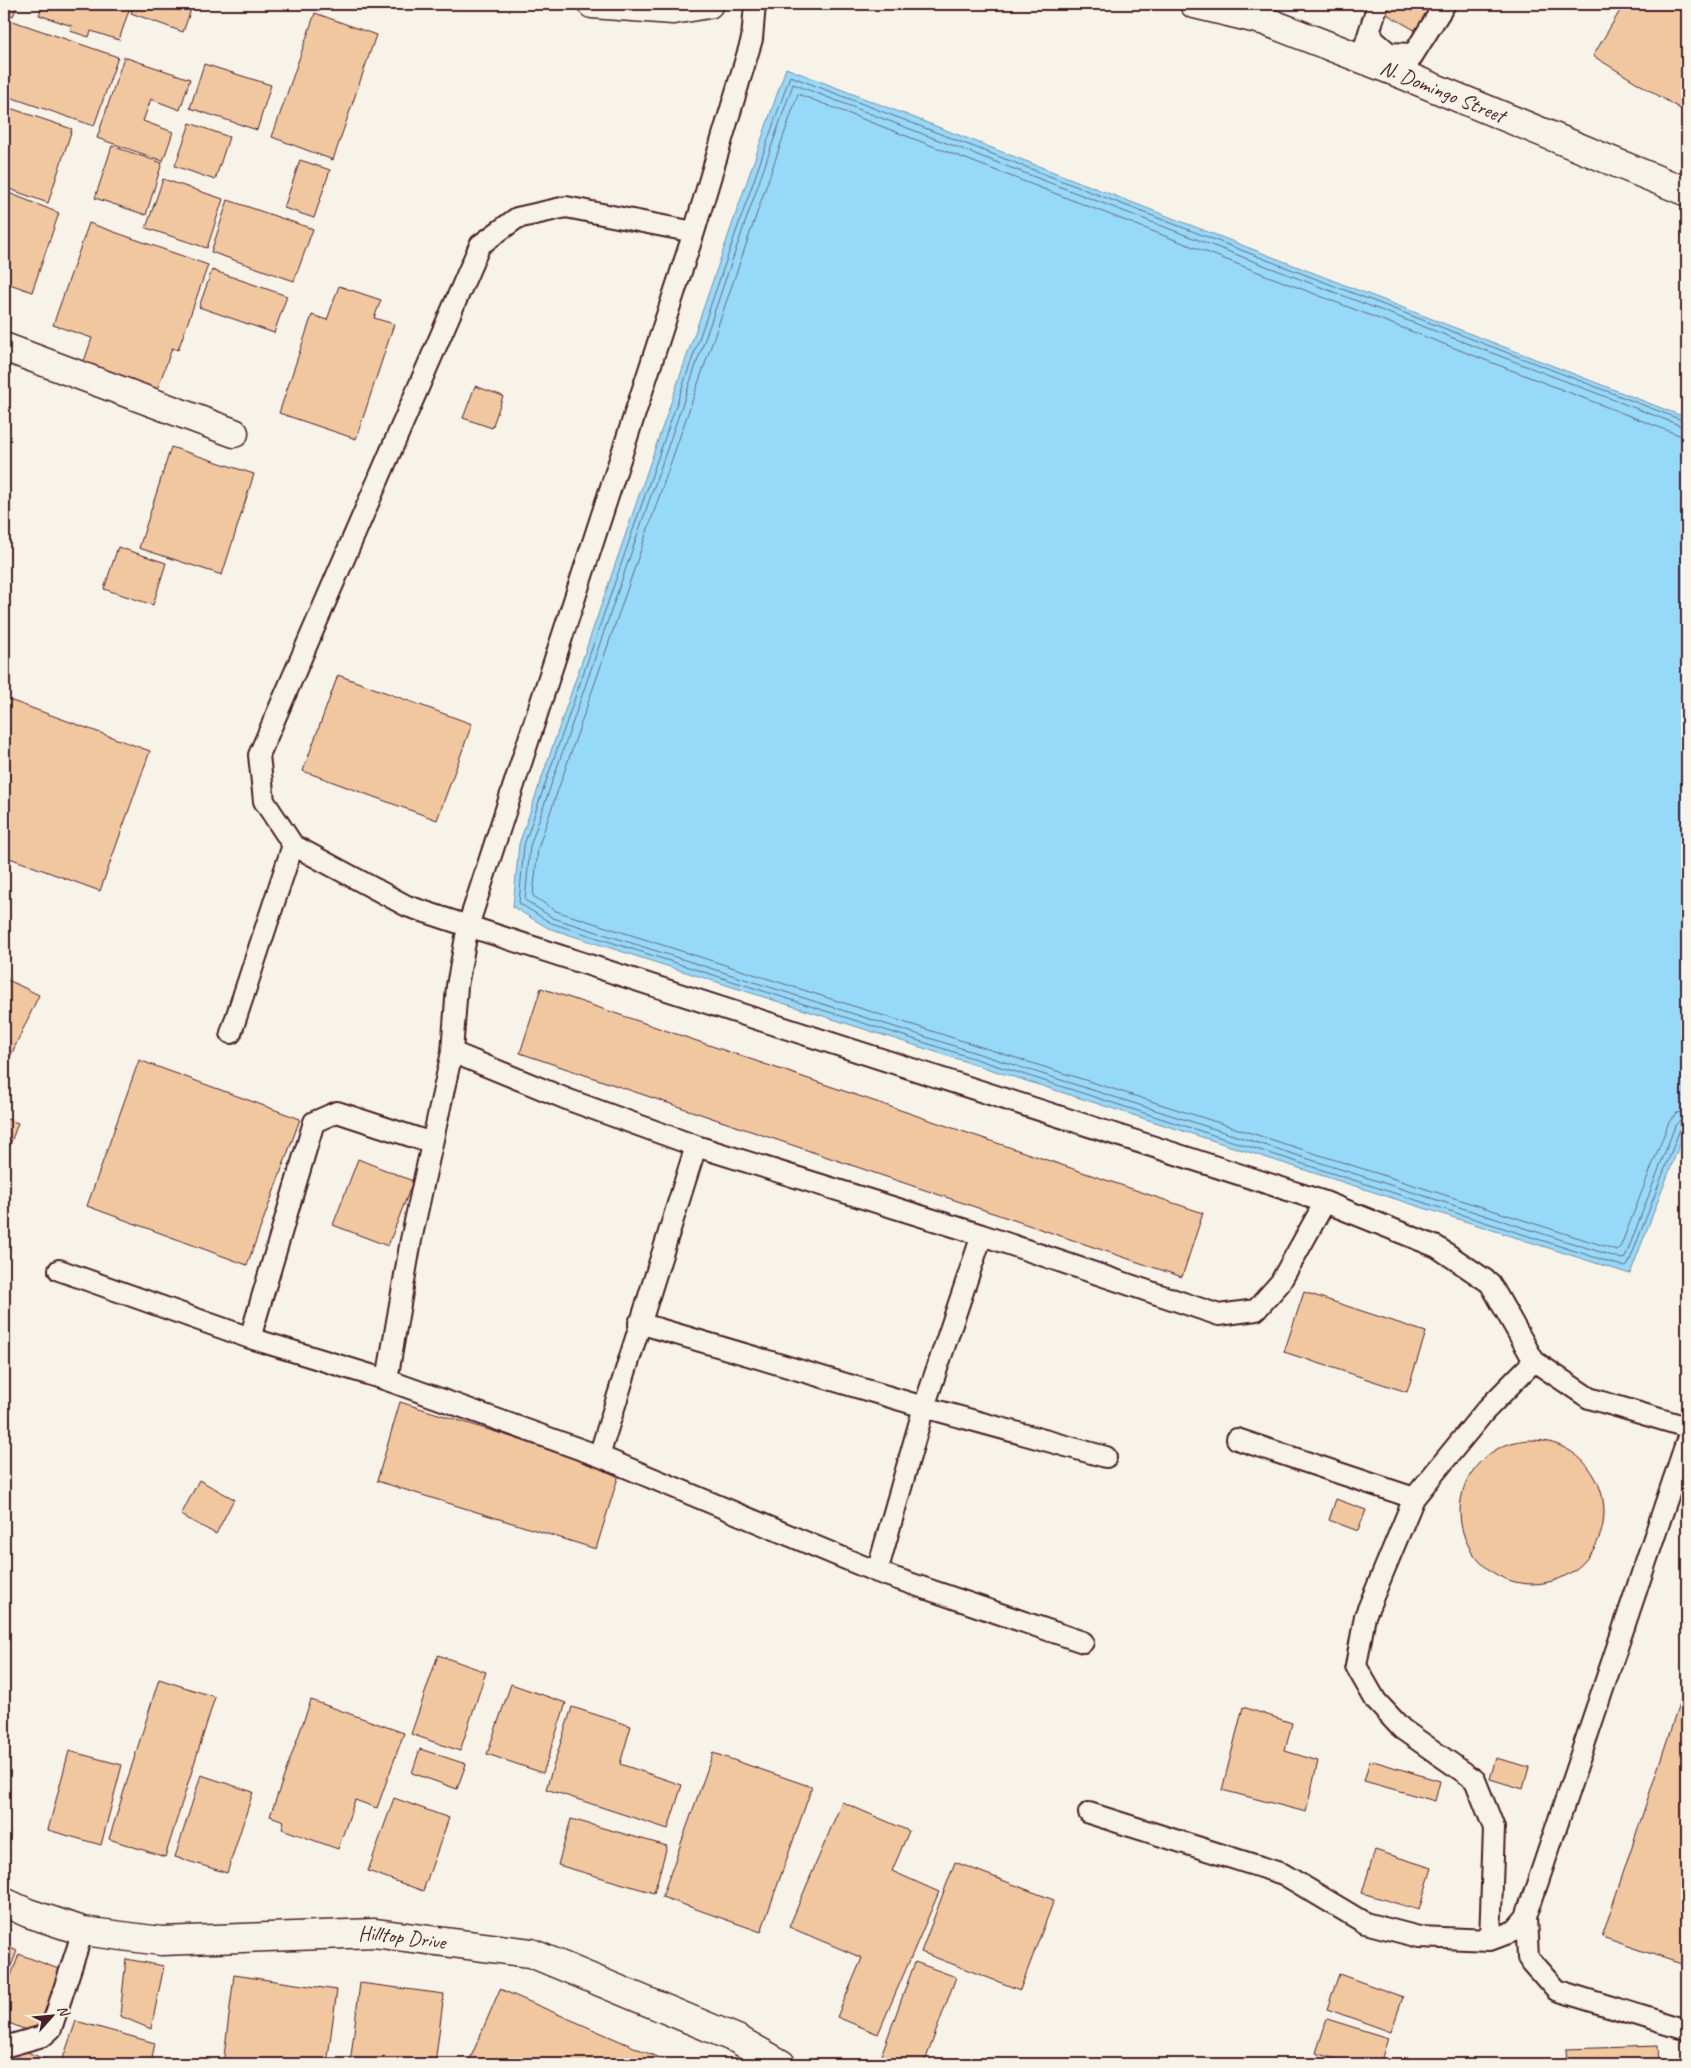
<svg xmlns="http://www.w3.org/2000/svg" width="1691" height="2068" font-family="Caveat,sans-serif">
<style>
.water{fill:#97d9f9;stroke:#788fa7}
.lines{fill:none;stroke-linecap:round;stroke-linejoin:round}
.shore{stroke:#69697d;stroke-width:1}
.building{fill:#f0c79f;stroke:#4a1f2b}
.service-casing{stroke:#4a1f2b;stroke-width:24}
.minor-casing{stroke:#4a1f2b;stroke-width:31}
.secondary-casing{stroke:#4a1f2b;stroke-width:31}
.service{stroke:#f7f3e8;stroke-width:20}
.minor{stroke:#f7f3e8;stroke-width:28}
.secondary{stroke:#f7f3e8;stroke-width:28}
.labels{text-anchor:middle;dominant-baseline:central;stroke-width:4;stroke-linejoin:round;paint-order:stroke}
.street-label{font-size:21px;fill:#4a1f2b;stroke:#f7f3e8}
</style>
<rect width="100%" height="100%" fill="#f7f3e8"/>
<filter id="ink" filterUnits="userSpaceOnUse"><feTurbulence type="fractalNoise" baseFrequency=".02" numOctaves="2"/><feDisplacementMap in="SourceGraphic" scale="10" xChannelSelector="R" yChannelSelector="G"/><feConvolveMatrix kernelMatrix="1 2 1 2 8 2 1 2 1" color-interpolation-filters="sRGB"/></filter>
<g filter="url(#ink)">
<!-- water -->
<path class="water" d="M786,68L1687,418V1125L1630,1274L548,928L513,907L519,844Z"/>
<g class="lines">
<!-- shore -->
<path class="shore" d="M1687,422L790,76L524,845L519,903L551,923L1625,1267L1628,1265L1680,1129L1687,1125
M1687,428L793,84L530,846L525,900L553,918L1622,1259L1625,1258L1675,1126L1679,1121L1687,1119
M1687,436L1679,435L798,94L538,848L533,896L556,911L1617,1250L1620,1248L1669,1122L1677,1113L1687,1111"/>
</g>
<!-- building -->
<path class="building" d="M4,4H18L13,16L4,12Z
M43,4H131L119,40L91,31L89,37L70,31L72,26L39,15Z
M134,4H193L183,32L131,13Z
M1369,4H1435L1432,40Z
M1624,4H1687V113L1593,56Z
M315,13L376,35L333,160L272,137Z
M4,18L118,57L94,126L4,95Z
M124,57L190,79L180,110L151,99L143,121L173,132L163,161L97,138Z
M204,64L271,85L257,130L190,108Z
M4,106L72,129L48,203L4,187Z
M190,123L229,137L215,180L175,166Z
M112,146L162,163L146,215L95,198Z
M300,160L330,170L314,218L284,208Z
M163,179L223,199L207,248L146,228Z
M4,191L59,213L32,292L4,282Z
M228,200L313,229L294,281L211,252Z
M89,223L208,265L178,350L172,348L155,396L81,370L92,338L53,325Z
M212,270L287,296L274,333L199,307Z
M339,286L381,300L374,318L394,324L356,439L279,413L312,315L327,320Z
M475,386L503,396L492,428L463,418Z
M171,447L254,474L222,575L139,548Z
M118,547L166,563L153,605L104,589Z
M338,675L472,724L437,820L303,771Z
M4,698L150,751L100,891L4,856Z
M4,978L39,995L4,1070Z
M541,988L1203,1213L1182,1277L520,1053Z
M139,1060L300,1119L247,1265L87,1206Z
M4,1118L18,1123L4,1161Z
M358,1159L413,1181L388,1246L333,1225Z
M1304,1292L1426,1332L1407,1392L1284,1352Z
M400,1402L620,1471L596,1549L377,1481Z
M1460 1512a72 72 0 1 1 144 0a72 72 0 1 1-144 0Z
M199,1480L234,1499L216,1534L181,1515Z
M1336,1499L1366,1510L1358,1531L1329,1520Z
M438,1655L486,1672L460,1751L411,1734Z
M159,1679L215,1697L165,1857L109,1839Z
M1687,1680V1966L1602,1937Z
M511,1684L566,1703L543,1773L487,1754Z
M311,1700L404,1733L377,1808L355,1800L338,1849L282,1829L284,1821L270,1816Z
M572,1707L631,1726L620,1764L682,1785L668,1829L546,1789Z
M1243,1707L1292,1723L1285,1751L1318,1761L1306,1812L1222,1790Z
M420,1749L466,1764L457,1789L412,1773Z
M69,1751L122,1765L101,1845L48,1830Z
M713,1753L812,1787L761,1932L662,1897Z
M1496,1758L1529,1767L1523,1789L1490,1779Z
M1370,1760L1440,1781L1435,1801L1364,1781Z
M201,1775L253,1792L227,1873L175,1857Z
M394,1798L449,1818L423,1891L368,1871Z
M842,1802L909,1831L892,1871L939,1892L878,2034L837,2017L862,1958L789,1927Z
M571,1819L667,1846L654,1893L558,1865Z
M1375,1850L1432,1868L1419,1910L1362,1893Z
M955,1862L1054,1900L1020,1990L921,1952Z
M4,1945L17,1951L4,1984Z
M19,1954L61,1970L36,2034L4,2021V1995Z
M126,1959L164,1966L151,2029L120,2016Z
M915,1962L956,1977L924,2064H878Z
M1339,1974L1403,1997L1391,2032L1327,2009Z
M234,1975L337,1990L327,2064H223Z
M360,1983L444,1994L435,2064H350Z
M500,1989L673,2064H468Z
M1327,2019L1388,2038L1380,2064H1353L1316,2053Z
M76,2021L155,2043L151,2064H61Z
M1658,2046L1659,2064H1567L1566,2049Z
M17,2048L47,2060L46,2064H4V2059Z"/>
<g class="lines">
<!-- service casing -->
<g class="service-casing">
<path id="service" d="M755,4L752,39L694,232L468,926L1325,1202L1437,1247L1490,1283L1534,1361L1589,1398L1687,1427
M1370,30L1374,40L1389,53L1413,54
M1361,58L1378,4
M1401,74L1445,4
M231,1033L293,845
M452,1052L569,1100L696,1146L982,1235L1219,1315L1256,1310L1280,1283L1325,1202
M59,1270L250,1338L387,1380L599,1456L877,1572L1083,1642
M639,1323L924,1407L1106,1457
M250,1338L314,1122L337,1112L432,1143
M387,1380L411,1240L452,1052L457,986L468,926L407,906L293,845L264,801L259,755L480,245L517,218L566,207L694,232
M1237,1439L1414,1498
M1687,1440L1526,1917L1528,1958L1556,1990L1687,2030
M599,1456L696,1146
M877,1572L924,1407L982,1235
M1089,1813L1283,1874L1365,1923L1419,1937L1490,1940L1514,1931L1526,1917
M1490,1940L1494,1828L1475,1780L1402,1729L1376,1701L1356,1666L1365,1616L1414,1498L1485,1411L1534,1361
M4,2047L43,2036L51,2029L83,1931"/>
</g>
<!-- minor casing -->
<g class="minor-casing">
<g id="minor">
<path d="M4,347L234,433"/>
<path id="s1" d="M4,1902L28,1913L83,1931L161,1941L374,1933L531,1953L737,2039L781,2064"/>
</g>
</g>
<!-- secondary casing -->
<g class="secondary-casing">
<g id="secondary">
<path d="M592,4L673,10L709,4"/>
<path id="s2" d="M1194,4L1265,21L1401,74L1687,192"/>
</g>
</g>
<!-- service -->
<use href="#service" class="service"/>
<!-- minor -->
<use href="#minor" class="minor"/>
<!-- secondary -->
<use href="#secondary" class="secondary"/>
</g>
</g>
<g class="labels">
<!-- street labels -->
<g class="street-label">
<text stroke="none"><textPath href="#s2" startOffset="264">N. Domingo Street</textPath></text>
<text stroke="none"><textPath href="#s1" startOffset="404">Hilltop Drive</textPath></text>
</g>
</g>
<!-- margin -->
<rect width="1691" height="2068" fill="none" stroke="#f7f3e8" stroke-width="20"/>
<rect x="10" y="10" width="1671" height="2048" fill="none" stroke="#4a1f2b" stroke-width="2" filter="url(#ink)"/>
<!-- north arrow -->
<g transform="translate(52 2016) rotate(63)" stroke="#f7f3e8" stroke-width="4" paint-order="stroke">
<path d="M0-4L9 19L0 12L-9 19Z" fill="#4a1f2b"/>
<text y="-8" font-size="14" font-weight="bold" text-anchor="middle" fill="#4a1f2b">N</text>
</g>
</svg>
